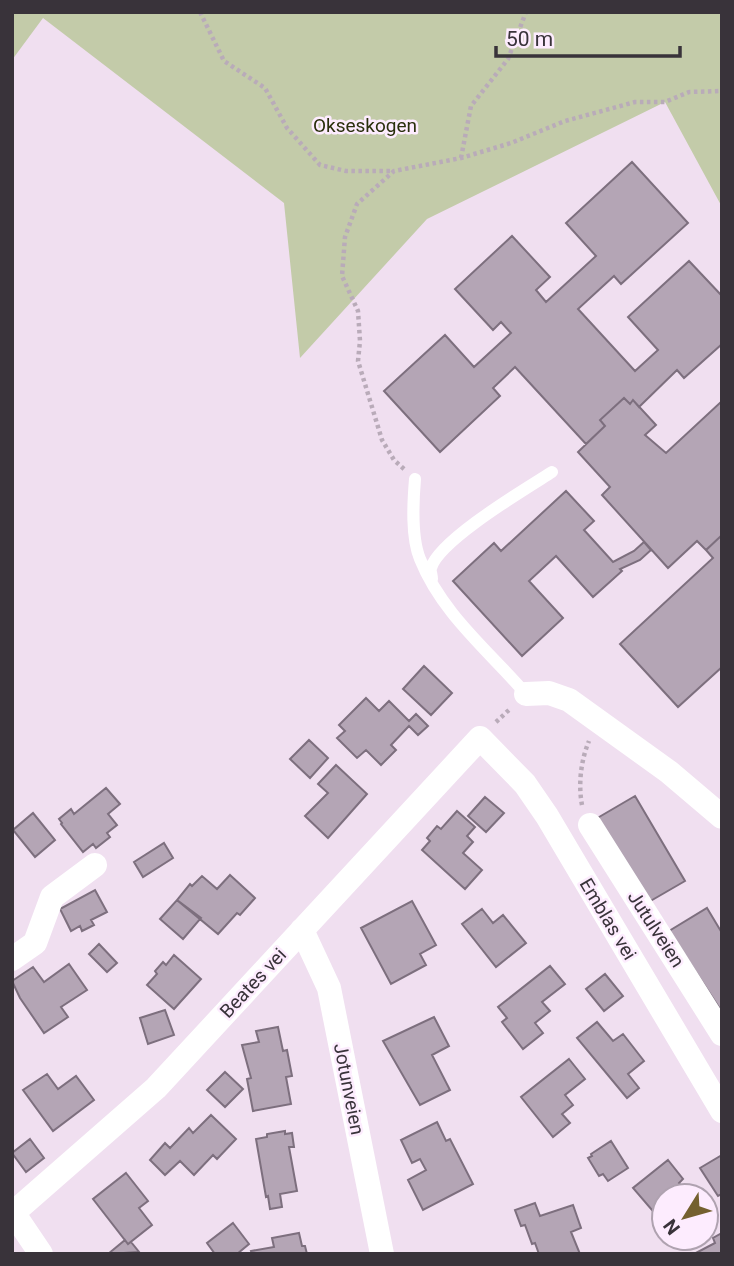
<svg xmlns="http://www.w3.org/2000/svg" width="734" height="1266" font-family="Roboto,sans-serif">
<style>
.green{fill:#c3cba9}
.building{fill:#b4a5b5;stroke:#7d6f7e;stroke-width:2}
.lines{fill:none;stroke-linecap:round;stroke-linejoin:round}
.path{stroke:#b9abb9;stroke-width:4.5;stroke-dasharray:3.5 3.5;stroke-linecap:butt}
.service{stroke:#fff;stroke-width:12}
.minor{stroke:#fff;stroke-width:24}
.labels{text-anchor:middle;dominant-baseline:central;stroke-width:5;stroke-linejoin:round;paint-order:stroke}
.park-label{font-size:19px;fill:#2a300c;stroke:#fdecfe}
.street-label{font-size:19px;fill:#39333a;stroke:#fdecfe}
</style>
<rect width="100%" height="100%" fill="#f0dff0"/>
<!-- green -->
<path class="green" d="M12,12H722V207L665,102L427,219L300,358L284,203L43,18L12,60Z"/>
<!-- building -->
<path class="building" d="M632,162L688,223L621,284L614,276L578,309L635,371L658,350L628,317L689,261L722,296V344L684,378L677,370L639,407L633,400L630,404L624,398L600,420L605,426L586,444L515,367L493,388L500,396L440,452L384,391L445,335L474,367L511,333L501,322L493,330L455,289L512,236L550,277L536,290L546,302L596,256L566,223Z
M624,398L630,404L633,400L656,425L645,435L666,453L722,401V535L706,550L697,541L668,568L602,495L610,487L578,452L605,426L600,420Z
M566,491L594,521L584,530L613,562L634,551L644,542L651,550L640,560L620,569L622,571L593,597L556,556L529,581L563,618L522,656L453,581L494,543L501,551Z
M722,535V667L678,707L620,644L713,558L706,550Z
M424,666L452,693L431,715L403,689Z
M366,698L379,711L389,701L409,721L416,714L428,726L418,735L409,726L391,745L396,750L381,765L366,750L357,758L337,738L345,731L339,725Z
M309,740L328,758L310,778L290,759Z
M336,765L367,794L328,838L305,816L328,793L318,784Z
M106,788L120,804L108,814L117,825L107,833L110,837L96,848L93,844L83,852L61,824L62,823L59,819L71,809L74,814Z
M635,796L685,881L647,903L594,820Z
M485,797L504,813L486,832L468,816Z
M457,811L475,827L467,836L473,842L463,853L482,870L465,889L422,850L430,841L427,838L437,826L441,829Z
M33,813L55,840L35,857L13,830Z
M164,843L173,858L143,877L134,862Z
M230,875L255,898L240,915L237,913L218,934L177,900L190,884L192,886L202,876L217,889Z
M95,890L107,912L91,920L94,925L82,931L80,926L71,931L60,909Z
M177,900L201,918L183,939L160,919Z
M412,901L436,945L420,954L426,965L391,984L361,928Z
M707,908L722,933V1012L669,931Z
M482,909L493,923L503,915L526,943L496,967L462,924Z
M99,944L117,963L107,972L89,954Z
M174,955L201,979L174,1009L147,985L157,974L155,971L163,962L166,965Z
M69,964L87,990L61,1007L68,1017L44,1033L20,998L12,981L33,967L44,982Z
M550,966L565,984L542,1002L550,1011L535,1023L543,1033L523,1049L502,1022L507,1018L498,1007Z
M605,974L623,996L604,1011L586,989Z
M165,1010L174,1035L148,1044L140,1018Z
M434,1017L449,1046L432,1055L450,1090L420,1105L383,1041Z
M597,1022L613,1041L623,1034L644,1061L628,1074L639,1088L627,1098L577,1038Z
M278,1027L283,1051L287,1050L292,1076L286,1077L291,1104L253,1111L247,1079L251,1078L242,1045L259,1042L256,1031Z
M569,1059L585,1079L565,1095L573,1105L562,1114L570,1123L553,1137L521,1097Z
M225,1072L243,1089L225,1107L207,1090Z
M47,1074L58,1089L76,1076L94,1100L53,1131L23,1090Z
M211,1115L236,1139L217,1159L213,1155L194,1175L180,1161L165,1175L150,1160L165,1143L170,1148L189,1128L193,1133Z
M437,1122L446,1141L450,1139L473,1184L423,1210L408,1180L426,1170L420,1159L412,1163L401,1140Z
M285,1131V1134L292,1133L294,1147H289L297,1191L280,1194L282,1207L270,1209L268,1196L266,1197L256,1139L267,1137V1134Z
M30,1139L44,1158L26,1172L12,1153Z
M611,1141L628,1168L608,1181L603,1174L599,1176L588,1158L592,1156L591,1154Z
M722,1155V1194L718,1196L700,1168Z
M668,1160L683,1179L679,1183L685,1191L679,1196H664V1224L633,1188Z
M126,1173L148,1201L139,1208L152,1225L128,1244L93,1199Z
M535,1203L540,1216L573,1205L581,1228L571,1232L580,1254H539L535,1243L532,1244L525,1225L521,1226L515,1210Z
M233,1223L249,1244L237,1254H215L207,1243Z
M299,1233L302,1246H305L307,1254H252L251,1251L274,1247L272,1238Z
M722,1233V1254H694L715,1243L713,1238Z
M125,1240L128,1244L131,1242L139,1252L108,1254Z"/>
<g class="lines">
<!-- path -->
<path class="path" d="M200,12L224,61L265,88L287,128L320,165L346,171H393
M461,158L471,106L508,59L526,12
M404,469L394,460L382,440L358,361L360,341L358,311L342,276L345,237L357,204L394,171L461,158L511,143L565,121L635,102H665L689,92L722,91
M496,722L510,709
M582,805C578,784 581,760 589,741"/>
<!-- service -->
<path class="service" d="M415,479C413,503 411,537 420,559C442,614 489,651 526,694
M432,579C432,575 430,571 431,568C439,540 527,488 552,472"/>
<!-- minor -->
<path class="minor" d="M526,694L549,693L569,700L669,772L722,817
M590,825L722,1034
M302,930L329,988L382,1254
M12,959L35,943L52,897L95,865
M12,1211L41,1254
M12,1214L156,1088L480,738L525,784L547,816L722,1111"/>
</g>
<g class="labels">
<!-- park labels -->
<g class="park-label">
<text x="365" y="125">Okseskogen</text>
</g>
<!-- street labels -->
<g class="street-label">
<text transform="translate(608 919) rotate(59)">Emblas vei</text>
<text transform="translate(656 929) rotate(57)">Jutulveien</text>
<text transform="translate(253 983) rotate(-47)">Beates vei</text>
<text transform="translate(349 1089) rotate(79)">Jotunveien</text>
</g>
</g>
<!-- border -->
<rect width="734" height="1266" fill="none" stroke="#39333a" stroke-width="28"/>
<!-- north arrow -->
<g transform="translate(685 1217) rotate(233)"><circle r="33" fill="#fdecfe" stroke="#afa2b0" stroke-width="2"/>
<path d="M0-5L12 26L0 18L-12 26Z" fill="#74602f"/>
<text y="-10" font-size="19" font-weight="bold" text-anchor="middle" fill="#39333a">N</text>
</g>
<!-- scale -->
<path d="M496 46v10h184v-10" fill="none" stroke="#39333a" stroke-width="3.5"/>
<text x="506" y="46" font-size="21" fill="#39333a" stroke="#fdecfe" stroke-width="5" paint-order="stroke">50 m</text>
</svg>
